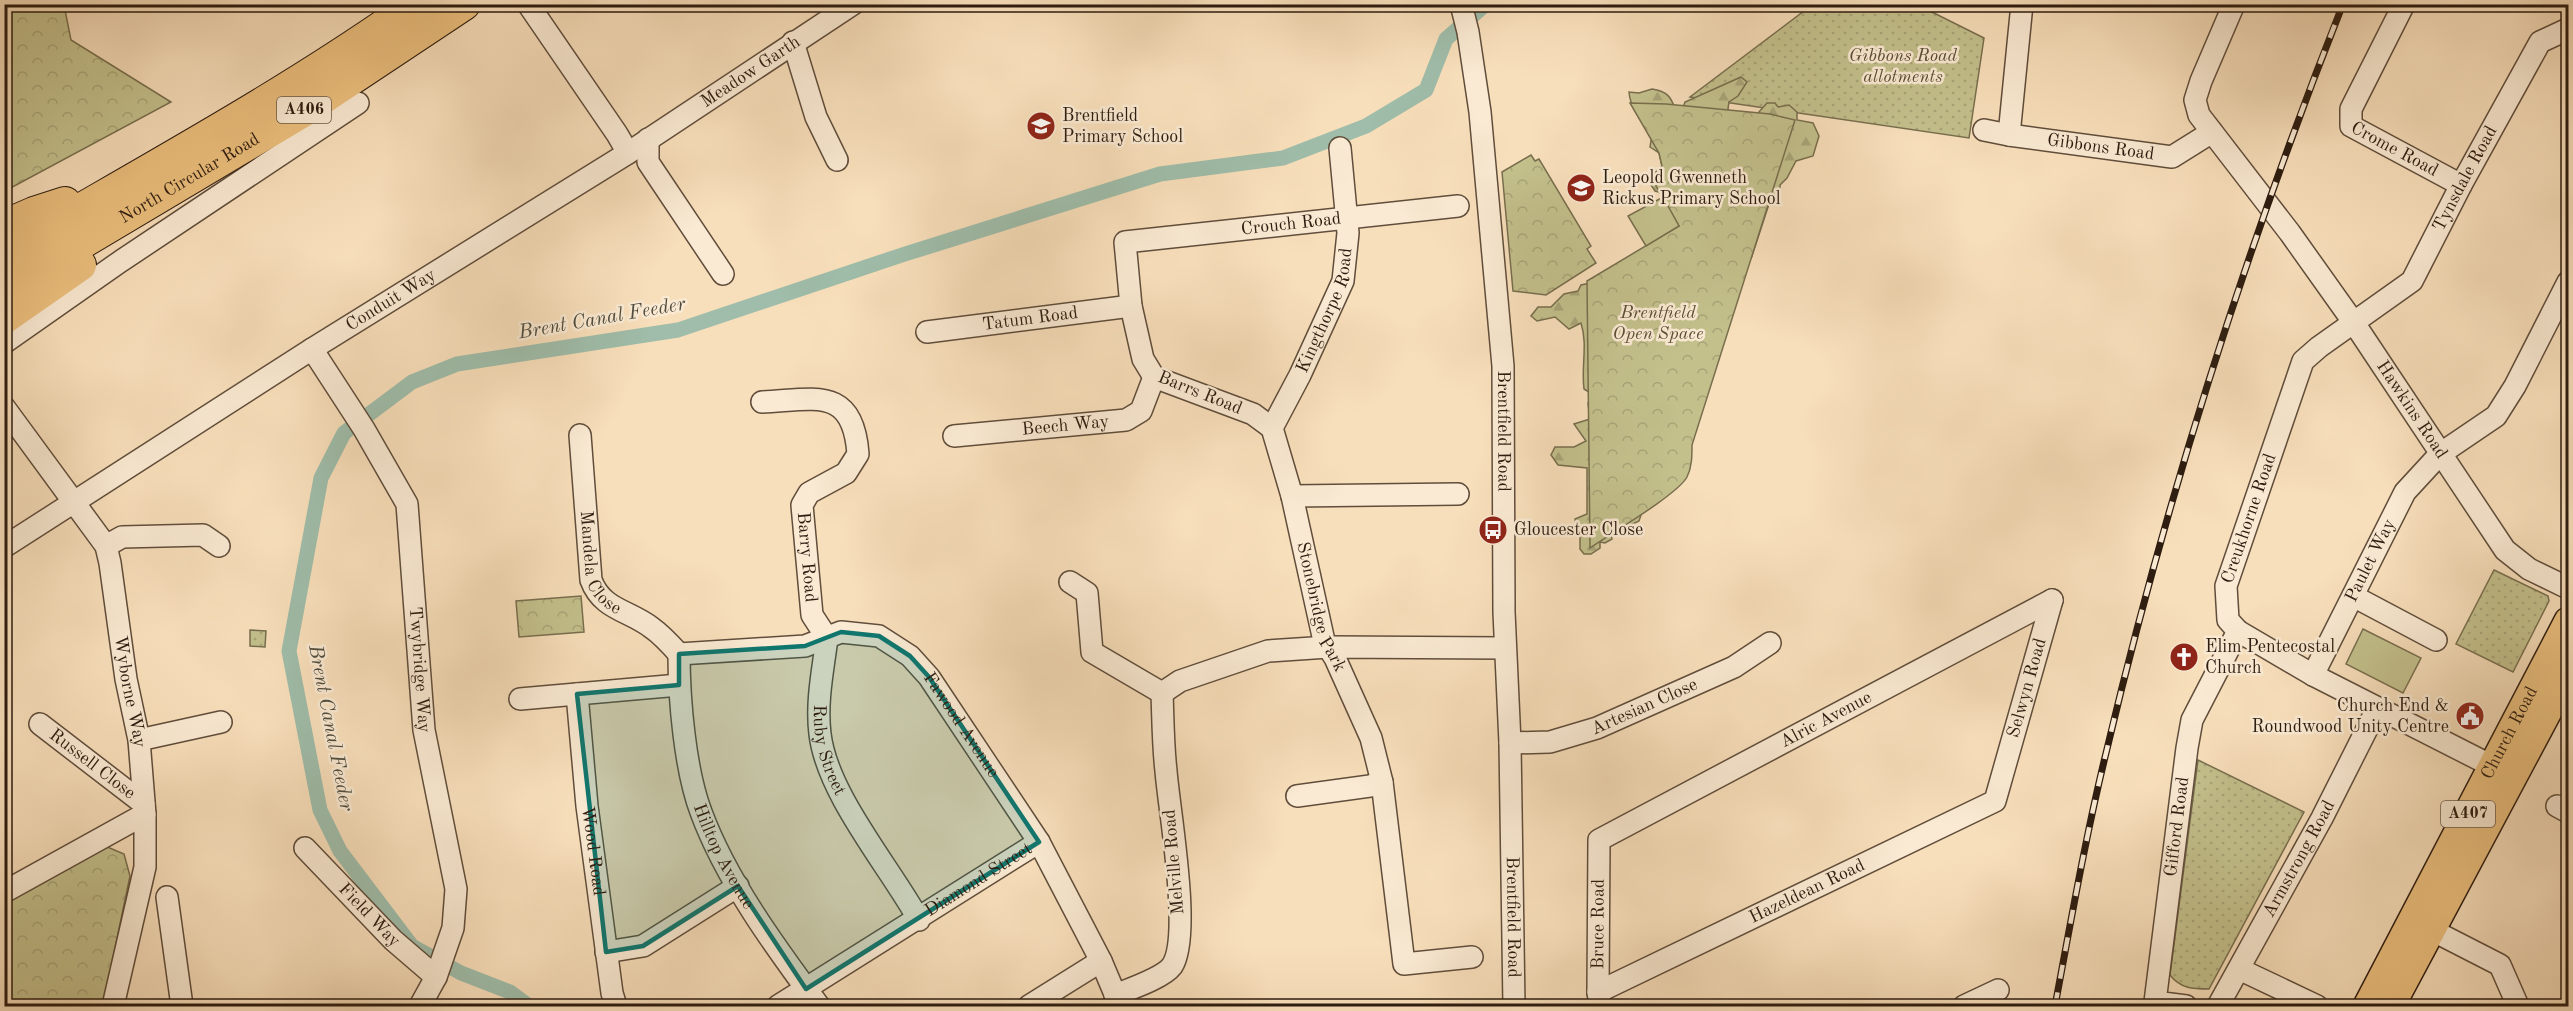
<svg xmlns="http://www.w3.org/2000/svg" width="2573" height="1011" font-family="'Old Standard TT',serif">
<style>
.grass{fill:url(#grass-dots);stroke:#786e4e;stroke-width:1.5}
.forest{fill:url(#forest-firs);stroke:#786e4e;stroke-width:1.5}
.park{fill:url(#park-crowns);stroke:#786e4e;stroke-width:1.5}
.pitch{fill:#c3c08c;stroke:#786e4e;stroke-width:1.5}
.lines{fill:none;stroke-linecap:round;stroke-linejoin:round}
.canal{stroke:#9fbdaa;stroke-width:15}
.minor-casing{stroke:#604d3b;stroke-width:24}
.major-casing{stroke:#2d1c10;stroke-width:30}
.highway-casing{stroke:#2d1c10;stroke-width:34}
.minor{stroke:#faead3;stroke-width:21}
.major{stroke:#ecc07e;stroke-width:27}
.highway{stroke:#ecc07e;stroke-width:32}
.rail-casing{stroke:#2d1c10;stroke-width:7}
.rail{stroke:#faead3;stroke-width:4.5;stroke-dasharray:14;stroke-linecap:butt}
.marked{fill:#0f766e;fill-opacity:0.2;stroke:#0f766e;stroke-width:4.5;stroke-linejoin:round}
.labels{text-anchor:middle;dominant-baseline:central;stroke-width:5;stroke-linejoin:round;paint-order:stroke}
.shield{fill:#faead3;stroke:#6a5a4a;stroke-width:1.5}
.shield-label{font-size:16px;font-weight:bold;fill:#2d1c10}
.park-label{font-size:18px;font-style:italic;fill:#5a4d35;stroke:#faead3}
.street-label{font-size:18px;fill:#2d1c10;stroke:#faead3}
.poi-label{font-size:18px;fill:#2d1c10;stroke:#faead3;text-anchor:start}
.water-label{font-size:20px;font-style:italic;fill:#4f4c3e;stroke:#faead3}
</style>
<defs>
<pattern id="grass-dots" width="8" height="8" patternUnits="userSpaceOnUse" patternTransform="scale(1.5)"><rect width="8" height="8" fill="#c3c08c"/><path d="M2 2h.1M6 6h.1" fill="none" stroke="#a8a478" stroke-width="1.8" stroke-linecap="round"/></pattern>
<pattern id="forest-firs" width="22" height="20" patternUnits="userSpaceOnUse" patternTransform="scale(1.5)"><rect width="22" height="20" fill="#c3c08c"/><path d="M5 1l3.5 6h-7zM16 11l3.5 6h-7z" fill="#a8a478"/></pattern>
<pattern id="park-crowns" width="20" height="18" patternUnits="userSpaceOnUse" patternTransform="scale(1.5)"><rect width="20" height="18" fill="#c3c08c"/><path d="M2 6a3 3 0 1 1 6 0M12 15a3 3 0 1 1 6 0" fill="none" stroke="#a8a478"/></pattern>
</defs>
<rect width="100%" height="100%" fill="#f8dfbb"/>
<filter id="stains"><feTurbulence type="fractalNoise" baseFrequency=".00333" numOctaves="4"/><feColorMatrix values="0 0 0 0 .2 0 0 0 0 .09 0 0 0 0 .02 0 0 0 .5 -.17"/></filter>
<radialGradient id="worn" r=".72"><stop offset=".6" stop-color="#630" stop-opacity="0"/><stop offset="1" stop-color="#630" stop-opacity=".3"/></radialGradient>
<!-- grass -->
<path class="grass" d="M1812,5H1918L1984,38L1969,138L1690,97Z
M2494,570L2548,596L2549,601L2513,672L2456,644Z
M250,630L266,631L265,647L250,646Z
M2198,760L2304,812L2209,989C2193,989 2181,989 2170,975Z"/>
<!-- forest -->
<path class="forest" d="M1741,77L1747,82L1738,96L1729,102L1728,109L1733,115L1682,110L1685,102Z
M1652,89C1666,91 1671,96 1675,109L1663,193L1655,191L1651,185V177L1662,166L1659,153L1650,147L1652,134C1642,123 1630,107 1629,92L1639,93Z
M1767,103H1775L1778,107L1789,105L1797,112V120L1813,123L1819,136L1813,156L1796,161L1787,178L1780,185V193L1771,198L1751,259L1758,113Z
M1591,283L1634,492L1641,515L1639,521L1620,530L1615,529L1611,533L1612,539L1605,543L1600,542V548L1591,554H1584L1580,549V536L1586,528L1576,526L1575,519L1587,514V468L1558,465L1551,455L1555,447H1574L1586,441L1574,424L1590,419L1588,403L1592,394L1584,389C1581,366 1588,345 1581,323L1569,329L1555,317L1537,321L1531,316L1538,307H1551L1564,294L1578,291L1581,285Z"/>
<!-- park -->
<path class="park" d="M5,4L64,5L71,40L171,102L5,191Z
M1630,103L1666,104L1770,114L1795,120L1692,445C1692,456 1692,467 1687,477C1677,495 1610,534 1590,548L1587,281L1679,226L1651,177L1662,166L1659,153Z
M1531,155L1535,161L1539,159L1591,246L1587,249L1596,263L1546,295L1513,291L1502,172Z
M581,596L584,632L519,637L516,601Z
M105,846L124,854L130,876L103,1006H5L4,904Z"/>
<!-- pitch -->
<path class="pitch" d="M1663,197L1679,226L1646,246L1628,216Z
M2363,629L2421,658L2403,693L2346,664Z"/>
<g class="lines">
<!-- canal -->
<path class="canal" d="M529,1006L510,992L461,973L412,946L340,851L320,810L289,651L321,478L344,433L412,382L457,364L678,330L905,254L1160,174L1283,158L1366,126L1426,90L1446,39L1486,4"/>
<!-- minor casing -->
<g class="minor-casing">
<g id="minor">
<path d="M528,4L617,134L628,153"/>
<path id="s1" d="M1461,4L1468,32L1480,112L1503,366L1504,612L1510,743L1514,1006"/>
<path id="s2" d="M2234,4L2201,81L2195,100L2199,115L2290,233L2354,323L2505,550L2529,569L2568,588"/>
<path id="s3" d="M2404,4L2351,109V126L2461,185"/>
<path d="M793,42L816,117L837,160"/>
<path id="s4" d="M1984,130L2009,135L2172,157L2212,132"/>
<path d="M2009,135L2022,4"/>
<path d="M648,139V162L723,274"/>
<path id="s5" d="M927,332L1131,306"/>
<path d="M4,343L121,261L358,103"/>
<path id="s6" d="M312,349L364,429L407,504L424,730L456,889L453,928L436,977L420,1006"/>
<path id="s7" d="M762,402C814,400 853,385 858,454L846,473L809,493L802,505L812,615L827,638"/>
<path id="s8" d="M4,407L106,546L110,563L126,679L139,740L145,814V867L113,1006"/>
<path id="s9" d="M1272,428L1292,496L1324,641L1335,658L1371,738L1382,782L1404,964L1472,957"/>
<path id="s10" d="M1272,428L1253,414L1154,377L1143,359L1131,306L1125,242L1458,206"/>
<path id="s11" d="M1272,428L1300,375L1343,281L1348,233L1340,148"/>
<path id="s12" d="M580,435L591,580C602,610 629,610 652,628C662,635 671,645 679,654"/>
<path id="s13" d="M954,436L1126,420L1141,411L1154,377"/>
<path d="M1292,496L1458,494"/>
<path d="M106,546L122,537L203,535L219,546"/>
<path id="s14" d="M4,547L312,349L628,153L853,4"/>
<path d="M1070,582L1087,593L1092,652L1162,693"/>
<path d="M2353,596L2436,640"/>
<path id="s15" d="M827,638C823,670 816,702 820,734C827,794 889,866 919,920"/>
<path id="s16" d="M679,654L805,646L841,632L879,636L910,656L929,677L1039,842L1101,961L1120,1006"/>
<path id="s17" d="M679,654C679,699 685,770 701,812C726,880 776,948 819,1006"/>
<path id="s18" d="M2313,675L2405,492L2440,454L2496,416L2515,386L2568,282"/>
<path d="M1162,693L1180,681L1268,651L1328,647L1505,648"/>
<path id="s19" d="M577,694L587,806L612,993L616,1006"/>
<path d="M520,699L679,685"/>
<path id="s20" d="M40,724L144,804"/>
<path d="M139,740L221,722"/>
<path id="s21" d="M1510,743L1550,742L1597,728L1734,667L1770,643"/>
<path id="s22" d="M2492,766L2313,675L2238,631L2228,620L2226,586L2303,361L2319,347L2412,281L2461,185L2540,42L2568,29"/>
<path d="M1297,796L1370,786L1382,782"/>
<path d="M2557,806L2568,812"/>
<path id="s23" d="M305,848L393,940L436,977"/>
<path d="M4,892L145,814"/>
<path d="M167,897L182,1006"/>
<path d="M2418,923L2500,965L2518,1006"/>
<path d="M606,952L643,946L738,886"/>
<path d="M2239,969L2317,1006"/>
<path id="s24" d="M1598,992L1995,801L2052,600"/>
<path d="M1115,995C1130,989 1163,978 1172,966C1192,936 1169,810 1166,771C1163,745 1163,719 1162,693"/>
<path id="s25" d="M778,1006L1039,842"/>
<path d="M1029,1006L1101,961"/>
<path id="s26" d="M1600,1006L1598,992L1599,840L2052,600"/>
<path d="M1964,1006L1998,990"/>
<path id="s27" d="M2186,1006L2155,1002L2187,748L2192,720L2238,631"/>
<path id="s28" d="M2218,1006L2322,818L2377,709"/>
</g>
</g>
<!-- major casing -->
<g class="major-casing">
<g id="major">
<path id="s29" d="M2367,1006L2568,621"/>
<path d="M2391,1006L2568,674"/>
</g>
</g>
<!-- highway casing -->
<g class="highway-casing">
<g id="highway">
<path d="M4,226L34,213L65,203"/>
<path d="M4,254C142,173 284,97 415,4"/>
<path id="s30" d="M4,289L303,111L464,4"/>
<path d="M4,318L80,265"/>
</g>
</g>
<!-- minor -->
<use href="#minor" class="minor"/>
<!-- major -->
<use href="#major" class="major"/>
<!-- highway -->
<use href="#highway" class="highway"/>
<!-- rail casing -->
<g class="rail-casing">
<path id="rail" d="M2055,1006C2071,921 2086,834 2107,749C2167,496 2247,246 2343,4"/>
</g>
<!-- rail -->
<use href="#rail" class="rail"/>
</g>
<!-- marked area -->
<path class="marked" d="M841,632L879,636L910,656L929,677L1039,842L806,989L738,886L643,946L606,952L577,694L679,685V654L805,646Z"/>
<!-- icons -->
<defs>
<g id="school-disc" transform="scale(1.5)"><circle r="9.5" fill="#8f2418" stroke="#faead3"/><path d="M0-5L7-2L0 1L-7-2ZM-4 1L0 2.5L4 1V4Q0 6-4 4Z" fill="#fff"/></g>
<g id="bus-disc" transform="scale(1.5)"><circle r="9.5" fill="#8f2418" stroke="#faead3"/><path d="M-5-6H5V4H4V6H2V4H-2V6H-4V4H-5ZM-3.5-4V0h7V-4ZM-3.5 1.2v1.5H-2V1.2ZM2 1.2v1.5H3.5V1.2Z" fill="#fff"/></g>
<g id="church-disc" transform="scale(1.5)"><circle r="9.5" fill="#8f2418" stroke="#faead3"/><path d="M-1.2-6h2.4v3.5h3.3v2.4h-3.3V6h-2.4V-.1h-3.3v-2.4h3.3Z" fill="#fff"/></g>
<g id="civic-disc" transform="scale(1.5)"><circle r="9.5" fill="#8f2418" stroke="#faead3"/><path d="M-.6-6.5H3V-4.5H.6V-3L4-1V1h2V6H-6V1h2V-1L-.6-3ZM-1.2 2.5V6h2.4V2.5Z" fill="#fff"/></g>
</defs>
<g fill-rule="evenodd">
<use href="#school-disc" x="1041" y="126"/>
<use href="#school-disc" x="1581" y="188"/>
<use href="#bus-disc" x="1493" y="530"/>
<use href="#church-disc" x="2184" y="657"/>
<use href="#civic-disc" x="2470" y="716"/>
</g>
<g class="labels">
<!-- shield labels -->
<g class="shield">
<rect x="277" y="97" width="54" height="26" rx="4.5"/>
<rect x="2441" y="801" width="54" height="26" rx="4.5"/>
</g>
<g class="shield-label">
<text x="304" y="110">A406</text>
<text x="2468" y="814">A407</text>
</g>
<!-- park labels -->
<g class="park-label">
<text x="1903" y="56">Gibbons Road<tspan x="1903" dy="21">allotments</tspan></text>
<text x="1658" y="313">Brentfield<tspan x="1658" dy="21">Open Space</tspan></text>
</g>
<!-- street labels -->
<g class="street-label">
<text stroke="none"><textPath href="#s14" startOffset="885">Meadow Garth</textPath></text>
<text stroke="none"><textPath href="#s3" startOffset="184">Crome Road</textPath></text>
<text stroke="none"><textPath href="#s4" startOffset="118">Gibbons Road</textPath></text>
<text stroke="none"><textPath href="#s30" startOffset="216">North Circular Road</textPath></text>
<text stroke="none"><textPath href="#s22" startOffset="825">Tynsdale Road</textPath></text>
<text stroke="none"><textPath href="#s10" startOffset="436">Crouch Road</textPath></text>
<text stroke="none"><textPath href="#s14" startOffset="459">Conduit Way</textPath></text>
<text stroke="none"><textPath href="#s11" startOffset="130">Kingthorpe Road</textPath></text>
<text stroke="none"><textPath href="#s5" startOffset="104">Tatum Road</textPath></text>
<text transform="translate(1200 393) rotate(22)">Barrs Road</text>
<text stroke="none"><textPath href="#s2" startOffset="483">Hawkins Road</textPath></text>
<text stroke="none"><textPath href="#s13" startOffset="112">Beech Way</textPath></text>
<text stroke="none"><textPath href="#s1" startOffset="430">Brentfield Road</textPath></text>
<text stroke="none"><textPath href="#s22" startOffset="408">Creukhorne Road</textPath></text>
<text stroke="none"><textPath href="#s12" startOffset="132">Mandela Close</textPath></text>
<text stroke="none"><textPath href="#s7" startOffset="262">Barry Road</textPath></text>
<text stroke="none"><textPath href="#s18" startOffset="128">Paulet Way</textPath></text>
<text stroke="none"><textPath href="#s9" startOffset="186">Stonebridge Park</textPath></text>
<text stroke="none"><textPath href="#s6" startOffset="348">Twybridge Way</textPath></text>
<text stroke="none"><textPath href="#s24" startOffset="558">Selwyn Road</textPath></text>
<text stroke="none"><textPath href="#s8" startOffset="320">Wyborne Way</textPath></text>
<text stroke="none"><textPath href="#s21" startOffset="141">Artesian Close</textPath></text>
<text stroke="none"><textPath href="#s26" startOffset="423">Alric Avenue</textPath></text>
<text stroke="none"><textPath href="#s16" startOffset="326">Fawood Avenue</textPath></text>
<text stroke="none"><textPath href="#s29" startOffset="308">Church Road</textPath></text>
<text stroke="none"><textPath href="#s15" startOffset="114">Ruby Street</textPath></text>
<text stroke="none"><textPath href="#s20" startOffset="66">Russell Close</textPath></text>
<text stroke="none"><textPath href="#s27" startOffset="208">Gifford Road</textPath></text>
<text stroke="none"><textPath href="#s19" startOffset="158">Wood Road</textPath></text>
<text stroke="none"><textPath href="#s17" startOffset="210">Hilltop Avenue</textPath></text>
<text stroke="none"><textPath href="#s28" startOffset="168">Armstrong Road</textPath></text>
<text transform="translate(1174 862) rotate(-95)">Melville Road</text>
<text stroke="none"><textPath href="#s25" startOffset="237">Diamond Street</textPath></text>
<text stroke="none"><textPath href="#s24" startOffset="232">Hazeldean Road</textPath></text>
<text stroke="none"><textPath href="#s23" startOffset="93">Field Way</textPath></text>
<text stroke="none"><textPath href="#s1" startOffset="916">Brentfield Road</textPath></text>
<text stroke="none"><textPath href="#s26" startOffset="82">Bruce Road</textPath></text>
</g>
<!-- poi labels -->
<g class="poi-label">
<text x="1062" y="116">Brentfield<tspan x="1062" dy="21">Primary School</tspan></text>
<text x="1602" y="178">Leopold Gwenneth<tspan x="1602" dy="21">Rickus Primary School</tspan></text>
<text x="1514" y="530">Gloucester Close</text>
<text x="2205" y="647">Elim Pentecostal<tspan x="2205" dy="21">Church</tspan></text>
<text x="2449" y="706" text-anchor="end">Church End &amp;<tspan x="2449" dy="21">Roundwood Unity Centre</tspan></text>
</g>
<!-- water labels -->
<g class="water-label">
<text transform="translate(602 319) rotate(-10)">Brent Canal Feeder</text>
<text transform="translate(330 728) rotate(79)">Brent Canal Feeder</text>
</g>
</g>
<!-- margin -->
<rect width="2573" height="1011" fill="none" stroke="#f8dfbb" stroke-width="24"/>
<rect x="6" y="6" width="2561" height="999" fill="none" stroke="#2d1c10" stroke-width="3"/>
<rect x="12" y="12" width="2549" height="987" fill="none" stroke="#2d1c10" stroke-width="1.5"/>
<rect width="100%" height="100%" filter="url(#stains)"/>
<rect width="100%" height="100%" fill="url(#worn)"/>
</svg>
